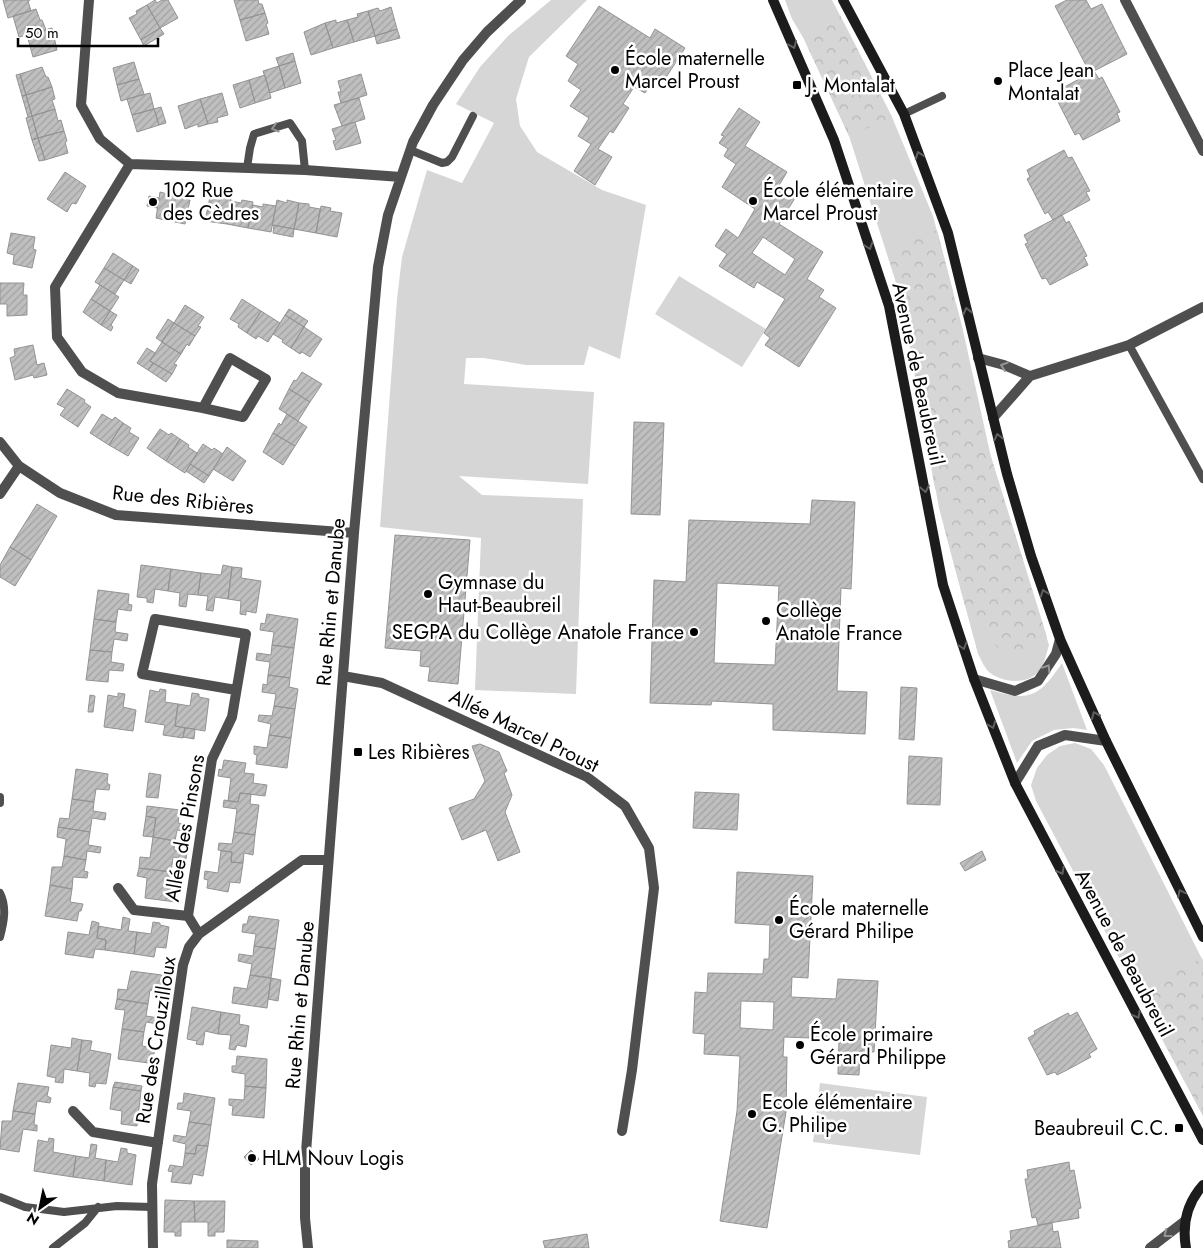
<svg xmlns="http://www.w3.org/2000/svg" width="1203" height="1248" font-family="Jost,sans-serif">
<style>
.green{fill:#d6d6d6}
.forest{fill:url(#forest-crowns)}
.building{fill:url(#building-hatch);stroke:#939393;fill-rule:evenodd}
.lines{fill:none;stroke-linecap:round;stroke-linejoin:round}
.service{stroke:#4f4f4f;stroke-width:8}
.pedestrian{stroke:#4f4f4f;stroke-width:10}
.minor{stroke:#4f4f4f;stroke-width:10}
.tertiary{stroke:#4f4f4f;stroke-width:10}
.secondary{stroke:#1c1c1c;stroke-width:10}
.oneway{stroke:#606060}
.oneway2{stroke:#959595}
.poi-dot{fill:#000;stroke:#fff;stroke-width:2}
.labels{text-anchor:middle;dominant-baseline:central;stroke-width:5;stroke-linejoin:round;paint-order:stroke}
.poi-label{font-size:20px;fill:#000;stroke:#fff;text-anchor:start}
.street-label{font-size:20px;fill:#000;stroke:#fff}
</style>
<defs>
<pattern id="forest-crowns" width="20" height="18" patternUnits="userSpaceOnUse" patternTransform="scale(1.25)"><rect width="20" height="18" fill="#d6d6d6"/><path d="M2 6a3 3 0 1 1 6 0M12 15a3 3 0 1 1 6 0" fill="none" stroke="#b6b6b6"/></pattern>
<pattern id="building-hatch" width="6" height="6" patternUnits="userSpaceOnUse" patternTransform="scale(1.25)"><rect width="6" height="6" fill="#bfbfbf"/><path d="M-1 1l2-2M0 6l6-6M5 7l2-2" fill="none" stroke="#a2a2a2"/></pattern>
</defs>
<rect width="100%" height="100%" fill="#fff"/>
<!-- green -->
<path class="green" d="M551,0H587L529,57L516,99L520,126L537,152L602,190L646,205L620,359L589,346L584,365H526L484,358H466L464,384L594,392L588,484L459,476L482,495L583,499L576,694L475,690L481,538L380,527L397,299L402,257L427,170L462,183L494,123L456,104L480,67L508,36Z
M785,0H832L892,117L933,216L962,326L991,457L1049,645C1046,655 1044,667 1036,674C1024,685 999,682 988,671C984,667 981,659 978,654L939,508L901,298L849,136L804,39L792,19Z
M679,276L766,329L742,367L655,314Z
M1062,663L1087,730L1073,728L1054,730L1032,741L1017,763L990,690C1030,702 1039,697 1062,663Z
M1075,743L1091,749L1104,765L1203,961V1116L1036,801L1031,785L1037,768L1047,755L1060,746Z
M820,1083L927,1097L920,1155L813,1142Z"/>
<!-- forest -->
<path class="forest" d="M840,15L892,117L849,136L804,39Z
M937,230L953,291L962,373L991,457L1047,637L1032,648L1000,651L965,606L944,527L956,502L935,489L901,298L886,250Z
M1202,958L1203,961V1116L1138,994Z"/>
<!-- building -->
<path class="building" d="M3,0H30L28,1L31,11L8,18Z
M155,0L157,3L162,0H168L178,18L160,28L147,5Z
M234,0H258L259,4H262L265,13L240,20Z
M1067,0H1086L1091,9L1102,4L1127,54L1090,73L1055,6Z
M147,5L160,28L141,40L129,18L137,14L136,11Z
M599,6L650,38L655,29L685,48L663,82L655,77L645,93L634,87L623,104L629,108L613,133L610,131L598,149L612,157L595,185L574,171L591,144L578,136L589,118L570,106L581,90L568,81L578,64L566,56Z
M391,7L397,29L375,36L368,11L378,8L380,11Z
M36,9L40,20H42L46,30L19,37L13,16Z
M368,11L375,36L354,42L347,20L358,17L357,14Z
M265,13L268,23L266,24L269,34L246,41L240,20Z
M336,20V23L347,20L354,42L333,48L325,23Z
M325,23L333,48L311,55L304,32Z
M52,28L57,50L33,57L27,35Z
M160,28L164,34L144,46L141,40Z
M397,29L400,38L377,44L375,36Z
M293,53L295,61L279,66L276,58Z
M295,61L301,83L285,88L279,66Z
M134,62L139,79L117,85L113,68Z
M279,66L285,88L270,93L263,71Z
M42,67L46,77H48L52,87L26,95L20,74Z
M1094,71L1099,79L1102,77L1115,102L1120,112L1117,113L1120,121L1083,140L1079,133L1075,135L1057,100L1061,98L1057,91Z
M20,74L26,95L22,96L16,75Z
M361,74L367,95L341,103L338,92H341L338,81Z
M265,75L271,98L255,103L249,80Z
M139,79L144,94L121,101L117,85Z
M249,80L255,103L240,108L233,85Z
M52,87L55,99L52,100L55,109L32,116L26,95Z
M150,93L154,109L132,115L127,99Z
M222,93L228,115L217,118L218,122L208,124L200,99Z
M26,95L32,116L28,117L22,96Z
M359,98L365,119L342,126L334,105Z
M200,99L208,124L198,127V124L185,129L178,106Z
M161,107L166,123L159,125L154,109Z
M739,108L760,122L745,146L787,172L778,187L795,198L779,224L823,252L807,279L824,290L819,297L836,308L799,367L765,345L770,338L764,333L785,299L757,282L754,288L719,266L727,254L715,246L726,229L738,238L755,209L722,187L736,164L724,156L728,149L719,143L724,136L721,135ZM763,237L795,259L785,275L752,253Z
M55,109L58,121L61,120L64,131L38,138L32,116Z
M154,109L159,125L137,132L132,115Z
M32,116L38,138L32,140L26,118Z
M355,122L361,143L336,150L333,141L336,140L332,129Z
M64,131L67,141L65,142L68,153L45,160L38,138Z
M38,138L45,160L39,161L32,140Z
M1064,150L1068,158L1072,157L1090,191L1086,192L1090,200L1053,220L1048,212L1045,214L1027,179L1030,177L1027,170Z
M65,172L86,186L76,204L72,203L67,212L47,199Z
M160,192L190,200L185,224L156,218Z
M149,196L159,198L157,208L147,206Z
M220,196L231,198L227,224L205,221L210,197L219,199Z
M242,200L253,202L248,228L227,224L231,201L241,203Z
M277,200L287,203V200L299,203L294,229L272,225Z
M299,203L309,204V207L320,209L316,233L294,229Z
M263,204L276,206L271,232L248,228L253,205L263,207Z
M321,206L331,208L330,211L342,213L337,237L316,233Z
M1062,215L1066,223L1069,221L1082,246L1087,256L1084,257L1088,265L1050,285L1046,278L1042,279L1025,244L1028,243L1024,235Z
M274,225L294,229L293,237L273,233Z
M11,233L35,237L33,249L36,250L32,268L13,264L14,255L7,253Z
M113,253L133,266L124,280L104,268Z
M133,266L139,270L131,284L124,280Z
M104,268L124,280L115,294L95,282Z
M0,283H24L23,295H27V315L7,316V304H0Z
M100,285L119,297L110,311L91,299Z
M91,299L110,311L101,325L83,312Z
M242,299L261,311L247,333L238,327L239,324L230,319Z
M185,305L204,317L198,326L201,327L195,336L174,323Z
M289,309L308,321L304,327L285,315Z
M110,311L117,315L111,325L113,327L111,331L101,325Z
M261,311L280,323L268,342L258,336L256,339L247,333Z
M285,315L304,327L291,348L282,342L283,340L273,334Z
M168,319L174,323L162,342L156,338Z
M174,323L195,336L189,346L187,344L181,354L162,342Z
M304,327L322,339L310,357L302,352L300,354L291,348Z
M162,342L181,354L174,364L177,365L172,374L150,361Z
M33,345L37,365L44,363L47,375L34,378L33,375L15,380L10,358L15,356L14,349Z
M147,348L155,353L150,361L153,363L148,370L137,363Z
M153,363L172,374L166,382L148,370Z
M302,372L322,384L310,402L289,389L294,380L296,381Z
M67,389L85,400L84,402L91,407L78,427L60,415L65,408L57,404Z
M289,389L310,402L298,421L279,409Z
M102,414L112,420L115,417L123,423L109,445L90,433Z
M287,414L307,427L295,446L273,433L279,423L281,425Z
M634,422L664,423L660,515L631,514Z
M123,423L131,428L129,432L139,438L128,456L109,445Z
M160,429L169,435L171,433L180,439L166,461L147,448Z
M273,433L295,446L283,465L263,452Z
M180,439L189,445L188,447L197,453L185,473L166,461Z
M203,444L212,450L214,448L223,454L209,476L190,464Z
M227,447L246,461L233,481L213,469Z
M190,464L209,476L204,483L186,471Z
M812,500L855,502L851,589L841,588L837,691L867,692L865,734L773,730V704L712,701L711,705L650,703L654,580L686,582L689,520L810,524ZM717,583L779,586L775,665L714,663Z
M37,504L57,516L31,560L10,547Z
M395,535L470,540L458,684L428,681L430,667L420,666L421,651L385,648Z
M10,547L31,560L15,586L0,577V565Z
M141,565L171,569L168,591L155,589L153,603L147,602V598L137,597Z
M223,565L232,567L228,599L215,597L213,611L206,610L208,596L198,595L201,573L221,575Z
M232,567L242,568L241,578L261,581L256,613L246,611V615L240,614L241,601L228,599Z
M171,569L201,573L198,595L188,594L186,607L179,606L180,593L168,591Z
M98,590L129,594L128,604L132,605L131,611L118,609L116,622L94,619Z
M267,614L298,619L294,648L272,645L274,632L260,630L261,623L265,624Z
M94,619L116,622L115,632L128,634L127,641L114,639L112,652L90,650Z
M272,645L294,648L290,678L268,675L270,662L256,660L257,653L271,655Z
M90,650L112,652L111,662L124,664L123,671L109,670L108,682L86,680Z
M268,675L290,678L289,687L298,689L295,709L274,706L276,694L262,692L263,684L267,685Z
M901,687L917,688L914,740L899,739Z
M160,689L166,690L165,702L178,704L175,726L185,728L183,738L163,735L165,725L145,722L150,690L159,692Z
M118,693L125,694L123,707L136,710L133,731L104,727L108,695L118,697Z
M192,693L199,694V697L209,699L205,731L175,726L178,704L190,706Z
M90,695L95,696L93,712H88Z
M274,706L295,709L291,738L269,735L271,724L258,721L259,715L272,716Z
M185,728L195,729L194,739L183,737Z
M269,735L291,738L287,768L256,764L257,755L254,754V746L267,748Z
M480,744L499,752L507,771L504,773L512,795L505,812L520,852L498,861L486,830L462,840L449,808L474,799L485,781L472,746Z
M909,756L942,758L940,805L907,804Z
M224,760L246,763L244,773L254,774L253,783L267,785L265,796L240,793L238,802L228,801L231,778L218,776L219,769L222,770Z
M76,769L108,774L107,783L110,785L109,790L96,789L94,802L72,799Z
M149,773L161,775L158,798L146,797Z
M695,792L739,794L737,830L693,828Z
M240,793L251,794L250,804L259,805L255,835L234,832L237,809L223,807L224,800L238,802Z
M72,799L94,802L93,811L106,813L105,820L92,818L90,832L58,827L60,818L69,819Z
M147,806L180,810L178,823L190,826V832L177,830L175,841L153,837L156,818L146,816Z
M146,816L156,818L153,837L143,836Z
M58,827L90,832L88,845L101,847L100,853L87,851L86,860L64,856L66,839L57,837Z
M234,832L255,835L253,855L244,853L243,863L231,862L232,852L218,850L219,843L232,844Z
M153,837L175,841L174,850L187,853L186,859L173,857L171,872L139,868L140,857L150,858Z
M221,851L232,852L231,862L243,863L240,883L230,882L228,892L207,888L208,880L204,879L205,871L218,873Z
M982,851L986,860L965,871L960,863Z
M64,856L86,860L84,871L88,872L87,878L73,877L72,889L50,885L52,867H62Z
M139,868L171,872L169,883L182,885L181,893L178,892L176,902L145,898L147,878L137,876Z
M737,872L813,876L808,978L792,977L791,997L836,999L838,979L878,981L874,1052L860,1051L859,1075L838,1074L839,1039L784,1037L783,1057H787L786,1112L767,1228L720,1221L737,1111L740,1056L704,1054L705,1034L693,1033L695,992L707,993L708,973L763,974L764,959H769L770,925L735,923ZM741,1001L774,1002L773,1030L740,1028Z
M50,885L72,889L70,902L83,904L81,911H79L77,921L45,916Z
M249,916L279,920L275,949L254,946L256,934L242,932L243,924H247Z
M123,917L130,919L128,931L137,932L134,954L105,950L106,940L97,938L98,926L121,930Z
M92,921L99,923L97,938L106,940L105,950L95,949L93,958L65,954L68,932L89,935Z
M153,922L160,923V925L169,927L166,948L156,947L154,957L134,954L137,932L151,934Z
M254,946L275,949L271,978L250,975L252,964L238,961L239,954L253,956Z
M131,971L162,975L160,985L164,986L163,992L150,990L148,1004L117,999L118,989L127,990Z
M250,975L271,978L267,1008L232,1003L234,987L247,989Z
M271,978L281,980L278,1001L268,999Z
M117,999L148,1004L146,1016L159,1018L158,1024L146,1022L144,1032L122,1029L125,1010L115,1009Z
M192,1007L221,1012L218,1034L205,1031L203,1045L196,1044L197,1041L187,1039Z
M221,1012L240,1015L239,1024L249,1026L246,1047L237,1045L235,1050L229,1049L231,1035L218,1034Z
M1077,1012L1097,1049L1089,1054L1091,1057L1067,1070L1057,1075L1055,1072L1047,1075L1028,1038L1035,1034L1034,1031L1068,1013L1070,1016Z
M122,1029L144,1032L142,1046L155,1048L154,1054H150L149,1063L118,1059Z
M72,1038L82,1040L77,1071L64,1069L63,1083L55,1082L56,1078L47,1076L51,1045L71,1048Z
M82,1040L92,1041L90,1050L111,1054L106,1084L96,1083L95,1087L89,1086L90,1073L77,1071Z
M237,1056L267,1059L266,1088L245,1086V1074L232,1072V1066H236Z
M115,1082L142,1086L141,1091L113,1087Z
M18,1083L49,1087L47,1096L51,1098L50,1103L37,1101L35,1114L13,1111Z
M245,1086L266,1088L264,1118L232,1115L233,1106L229,1105V1099L244,1100Z
M113,1087L141,1091L137,1126L121,1124L122,1111L110,1109Z
M184,1093L215,1098L211,1125L189,1122L191,1111L177,1109L178,1103H183Z
M13,1111L35,1114L34,1125H37V1131L23,1129L19,1152L0,1149L2,1121H12Z
M189,1122L211,1125L208,1146L197,1145L195,1154L185,1153L186,1144L173,1141L174,1135L186,1137Z
M49,1138L54,1139L53,1152L76,1156L73,1177L34,1171L38,1140L48,1142Z
M91,1144L97,1145L95,1158L106,1160L104,1181L73,1177L76,1156L89,1158Z
M197,1145L208,1146L203,1176L193,1174L191,1184L171,1182L173,1172L168,1171L170,1165L183,1167L185,1153L195,1154Z
M121,1148L127,1149V1153L136,1155L132,1185L104,1181L106,1160L118,1162Z
M251,1150L259,1159L251,1165L244,1157Z
M1069,1162L1070,1171L1074,1170L1081,1208L1078,1209L1079,1218L1038,1225L1036,1217L1032,1218L1030,1207L1025,1179H1028L1027,1170Z
M165,1200L194,1201L195,1222H181V1236H175V1232H164Z
M194,1201H225L224,1232H215V1236H208V1222H195Z
M1052,1223L1053,1232L1058,1231L1061,1248H1009L1008,1241L1011,1240L1010,1231Z
M587,1234L589,1248H545L543,1241Z
M227,1240L258,1241V1248H227Z"/>
<g class="lines">
<!-- service -->
<path class="service" d="M904,114L942,96
M410,150L442,163L447,162L452,157L473,116
M247,168L250,148L254,134L290,123L302,141L305,170
M1129,345L1203,479
M0,797V803
M0,893C7,907 4,922 0,937
M0,1197L25,1207L64,1212L117,1206L152,1207
M53,1248L85,1223L98,1207"/>
<!-- pedestrian -->
<path class="pedestrian" d="M1125,0L1203,151"/>
<!-- minor -->
<path class="minor" d="M89,0L81,105L100,139L130,164L305,170L401,177
M130,164L55,287L57,337L82,372L118,393L203,408L243,417L266,379L230,358L203,408
M0,442L19,466L60,493L116,515L354,533
M0,494L19,466
M343,676L382,683L587,777L625,806L649,848L654,888L632,1070L622,1131
M118,888L134,910L188,916L199,934
M188,916L212,759L232,717L246,634L155,619L142,674L236,690
M73,1111L93,1132L158,1143
M153,1248L152,1184L183,965L189,947L199,934L302,860H328
M308,1248L305,1218V1165L354,533L378,267L388,215L401,177L413,142L433,105L463,60L487,32L521,0
M1150,1248L1185,1221"/>
<!-- tertiary -->
<path class="tertiary" d="M978,358L1004,365L1030,376
M993,418L1030,376L1129,345L1203,307
M974,679L1015,691L1038,681L1056,654L1060,639
M1015,783L1038,746L1065,735L1106,741"/>
<!-- secondary -->
<path class="secondary" d="M773,0L834,140L889,306L943,585L974,679L1015,783L1203,1140
M843,0L904,114L948,233L1007,474L1031,556L1060,639L1106,741L1203,937
M1186,1248C1182,1225 1187,1203 1203,1185"/>
</g>
<!-- one-way arrows -->
<defs><path id="oneway-chevron" d="M-2-3.5L2.5 0L-2 3.5" fill="none" stroke-width="1.6" stroke-linecap="round" stroke-linejoin="round" transform="scale(1.25)"/></defs>
<g class="oneway">
<use href="#oneway-chevron" transform="translate(793 45) rotate(67)"/>
<use href="#oneway-chevron" transform="translate(919 155) rotate(-110)"/>
<use href="#oneway-chevron" transform="translate(869 246) rotate(72)"/>
<use href="#oneway-chevron" transform="translate(967 311) rotate(-104)"/>
<use href="#oneway-chevron" transform="translate(998 437) rotate(-103)"/>
<use href="#oneway-chevron" transform="translate(925 489) rotate(79)"/>
<use href="#oneway-chevron" transform="translate(1044 593) rotate(-110)"/>
<use href="#oneway-chevron" transform="translate(963 646) rotate(72)"/>
<use href="#oneway-chevron" transform="translate(1095 715) rotate(-114)"/>
<use href="#oneway-chevron" transform="translate(992 725) rotate(69)"/>
<use href="#oneway-chevron" transform="translate(1061 871) rotate(62)"/>
<use href="#oneway-chevron" transform="translate(1181 893) rotate(-116)"/>
<use href="#oneway-chevron" transform="translate(1137 1015) rotate(62)"/>
</g>
<g class="oneway2">
<use href="#oneway-chevron" transform="translate(275 128) rotate(163)"/>
<use href="#oneway-chevron" transform="translate(1004 366) rotate(-161)"/>
<use href="#oneway-chevron" transform="translate(1047 668) rotate(-57)"/>
<use href="#oneway-chevron" transform="translate(1167 1234) rotate(142)"/>
</g>
<!-- markers -->
<g class="poi-dot">
<circle cx="615" cy="70" r="5"/>
<circle cx="998" cy="81" r="5"/>
<rect x="792" y="80" width="10" height="10" rx="2.5"/>
<circle cx="753" cy="201" r="5"/>
<circle cx="153" cy="202" r="5"/>
<circle cx="428" cy="594" r="5"/>
<circle cx="766" cy="621" r="5"/>
<circle cx="694" cy="632" r="5"/>
<rect x="353" y="747" width="10" height="10" rx="2.5"/>
<circle cx="779" cy="920" r="5"/>
<circle cx="800" cy="1045" r="5"/>
<circle cx="752" cy="1114" r="5"/>
<rect x="1174" y="1123" width="10" height="10" rx="2.5"/>
<circle cx="252" cy="1158" r="5"/>
</g>
<g class="labels">
<!-- poi labels -->
<g class="poi-label">
<text x="625" y="58">École maternelle<tspan x="625" dy="23">Marcel Proust</tspan></text>
<text x="1008" y="70">Place Jean<tspan x="1008" dy="23">Montalat</tspan></text>
<text x="807" y="85">J. Montalat</text>
<text x="163" y="190">102 Rue<tspan x="163" dy="23">des Cèdres</tspan></text>
<text x="763" y="190">École élémentaire<tspan x="763" dy="23">Marcel Proust</tspan></text>
<text x="438" y="582">Gymnase du<tspan x="438" dy="23">Haut-Beaubreil</tspan></text>
<text x="776" y="610">Collège<tspan x="776" dy="23">Anatole France</tspan></text>
<text x="684" y="632" text-anchor="end">SEGPA du Collège Anatole France</text>
<text x="368" y="752">Les Ribières</text>
<text x="789" y="908">École maternelle<tspan x="789" dy="23">Gérard Philipe</tspan></text>
<text x="810" y="1034">École primaire<tspan x="810" dy="23">Gérard Philippe</tspan></text>
<text x="762" y="1102">Ecole élémentaire<tspan x="762" dy="23">G. Philipe</tspan></text>
<text x="1169" y="1128" text-anchor="end">Beaubreuil C.C.</text>
<text x="262" y="1158">HLM Nouv Logis</text>
</g>
<!-- street labels -->
<g class="street-label">
<text transform="translate(918 374) rotate(78)">Avenue de Beaubreuil</text>
<text transform="translate(183 500) rotate(6)">Rue des Ribières</text>
<text transform="translate(331 602) rotate(-85)">Rue Rhin et Danube</text>
<text transform="translate(524 731) rotate(26)">Allée Marcel Proust</text>
<text transform="translate(185 828) rotate(-80)">Allée des Pinsons</text>
<text transform="translate(1124 953) rotate(62)">Avenue de Beaubreuil</text>
<text transform="translate(300 1005) rotate(-85)">Rue Rhin et Danube</text>
<text transform="translate(156 1040) rotate(-81)">Rue des Crouzilloux</text>
</g>
</g>
<!-- north arrow -->
<g transform="translate(40 1208) rotate(213)" stroke="#ffffff" stroke-width="4" paint-order="stroke">
<path d="M0-4L9 19L0 12L-9 19Z" fill="#000000"/>
<text y="-8" font-size="14" font-weight="bold" text-anchor="middle" fill="#000000">N</text>
</g>
<!-- scale -->
<path d="M18 38v8h140v-8" fill="none" stroke="#000000" stroke-width="2.5"/>
<text x="25" y="38" font-size="15" fill="#000000" stroke="#ffffff" stroke-width="4" paint-order="stroke">50 m</text>
</svg>
